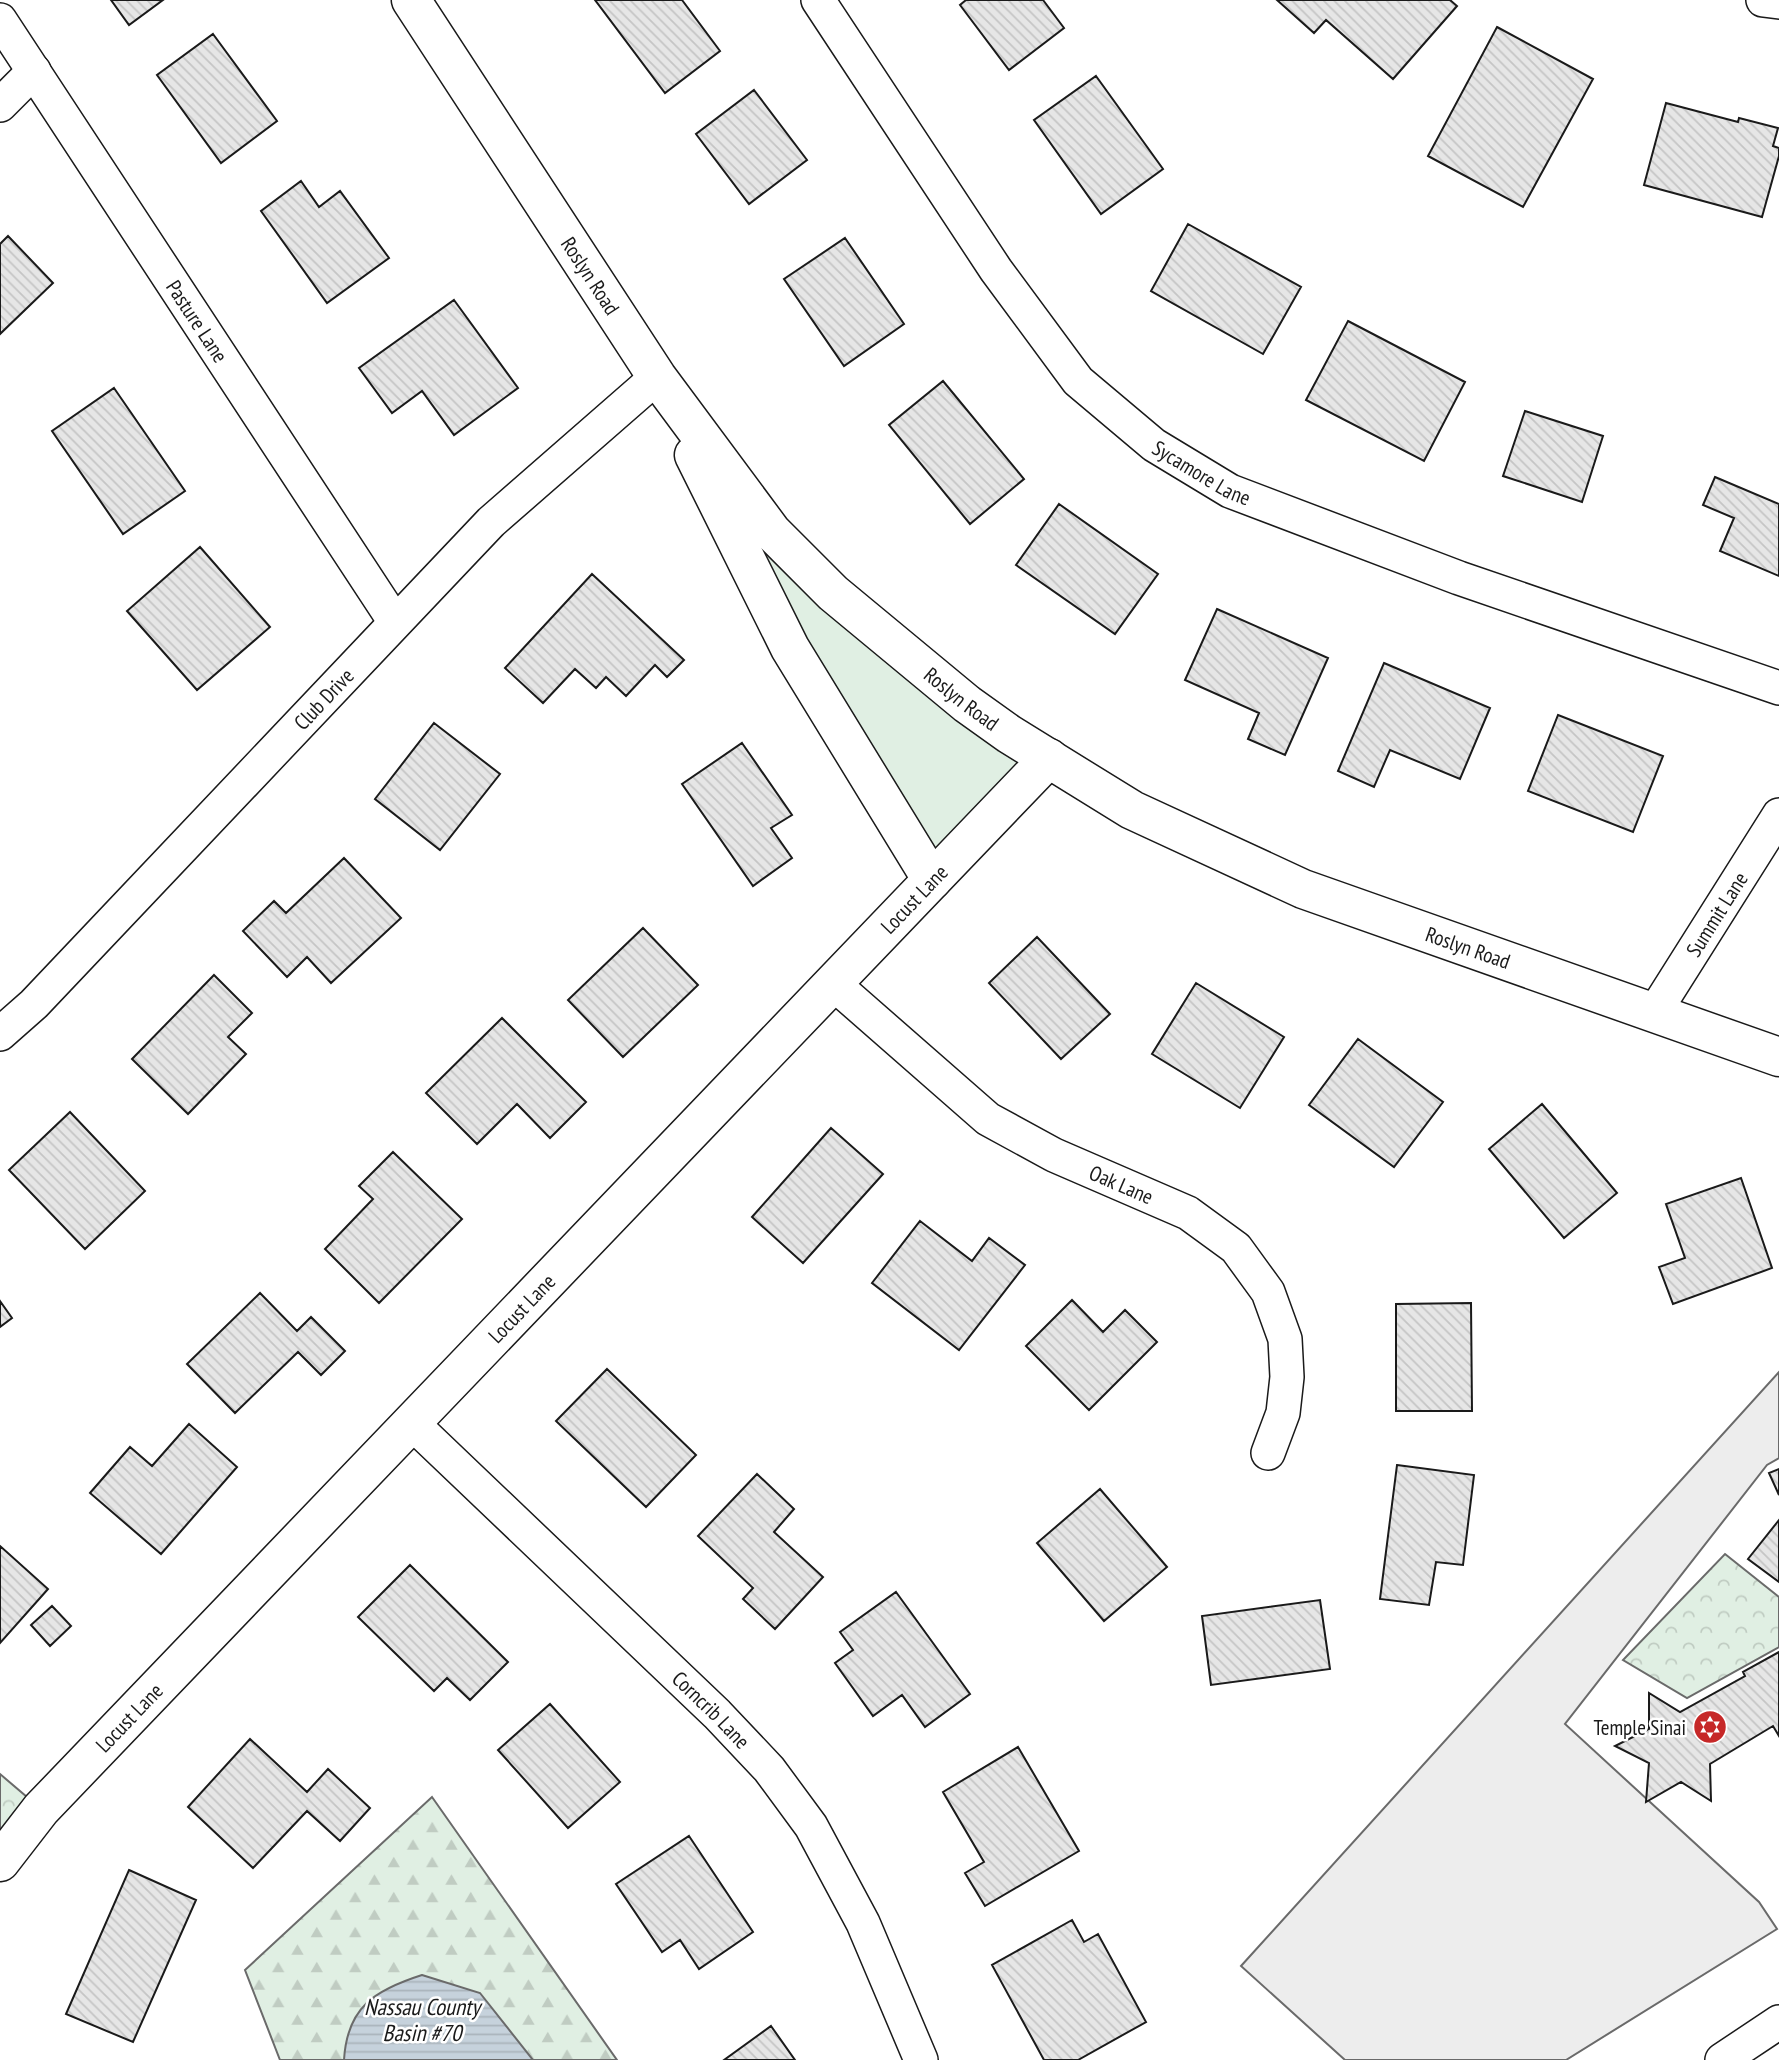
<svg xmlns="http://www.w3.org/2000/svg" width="1779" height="2060" font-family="'PT Sans Narrow',sans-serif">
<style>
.grass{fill:#e0efe3;stroke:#6a6a6a;stroke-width:2}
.forest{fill:url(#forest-firs);stroke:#6a6a6a;stroke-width:2}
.park{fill:url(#park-crowns);stroke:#6a6a6a;stroke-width:2}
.parking{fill:#ededed;stroke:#6a6a6a;stroke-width:2}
.water{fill:url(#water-rules);stroke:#6a6a6a;stroke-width:2}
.building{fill:url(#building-back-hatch);stroke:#1a1a1a;stroke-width:2}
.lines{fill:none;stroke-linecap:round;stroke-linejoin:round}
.street-casing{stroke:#1a1a1a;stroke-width:36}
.secondary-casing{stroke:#1a1a1a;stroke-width:41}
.street{stroke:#fff;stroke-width:33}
.secondary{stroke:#fff;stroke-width:38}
.labels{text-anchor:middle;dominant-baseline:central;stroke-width:5;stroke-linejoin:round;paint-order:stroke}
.street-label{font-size:21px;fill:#1a1a1a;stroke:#fff}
.poi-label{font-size:21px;fill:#1a1a1a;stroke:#fff;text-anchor:end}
.water-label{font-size:23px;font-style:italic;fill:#1a1a1a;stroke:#fff}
</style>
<defs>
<pattern id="forest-firs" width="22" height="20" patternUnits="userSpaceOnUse" patternTransform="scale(1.75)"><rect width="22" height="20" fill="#e0efe3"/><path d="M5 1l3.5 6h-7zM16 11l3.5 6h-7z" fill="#c0ccc2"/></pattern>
<pattern id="park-crowns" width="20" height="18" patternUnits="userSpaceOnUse" patternTransform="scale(1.75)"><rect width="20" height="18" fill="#e0efe3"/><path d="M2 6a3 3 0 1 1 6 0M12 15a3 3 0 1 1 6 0" fill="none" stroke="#c0ccc2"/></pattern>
<pattern id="water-rules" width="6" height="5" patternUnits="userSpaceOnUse" patternTransform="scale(1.75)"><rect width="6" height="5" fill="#c6d2dc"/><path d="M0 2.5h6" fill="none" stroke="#aab4bc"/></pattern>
<pattern id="building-back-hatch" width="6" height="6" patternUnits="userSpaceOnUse" patternTransform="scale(1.75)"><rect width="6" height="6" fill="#e6e6e6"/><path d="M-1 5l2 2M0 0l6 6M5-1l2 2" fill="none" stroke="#c5c5c5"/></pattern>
</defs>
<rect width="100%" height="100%" fill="#fff"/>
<!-- grass -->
<path class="grass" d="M772,532L1049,758L932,880L748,569Z"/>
<!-- forest -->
<path class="forest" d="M432,1797L617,2060H280L245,1970Z"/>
<!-- park -->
<path class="park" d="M1725,1554L1779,1597V1647L1687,1698L1623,1660Z
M0,1774L41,1809L0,1862Z"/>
<!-- parking -->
<path class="parking" d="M1779,1372V1458L1767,1465L1565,1724L1759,1902L1777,1929L1566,2060H1345L1241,1966Z"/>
<!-- water -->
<path class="water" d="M422,1975L480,1993L533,2060H344C347,2007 375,1990 422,1975Z"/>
<!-- building -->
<path class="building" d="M111,0H163L129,25Z
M595,0H682L720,51L665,93Z
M966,0H1043L1064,28L1009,70L960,5Z
M1277,0H1450L1457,6L1393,79L1326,20L1314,33Z
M1497,27L1593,79L1523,207L1428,156Z
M213,34L277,121L221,163L157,75Z
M1096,76L1163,169L1101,214L1034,120Z
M754,90L807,160L749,204L696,134Z
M1666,103L1738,122L1739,118L1778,128L1773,146L1779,148V156L1762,217L1644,185Z
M301,181L319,207L340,191L389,258L327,303L261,211Z
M1188,224L1301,287L1263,354L1151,291Z
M8,236L53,283L0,334V244Z
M845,238L904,324L844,366L784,279Z
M454,300L518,388L454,435L422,391L392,413L359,368Z
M1348,321L1465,382L1424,461L1306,400Z
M943,381L1024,479L970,524L889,425Z
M114,388L185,491L123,534L52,431Z
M1525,411L1603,436L1582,502L1503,476Z
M1715,477L1779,504V576L1720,551L1734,518L1703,505Z
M1059,504L1158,574L1115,634L1016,565Z
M200,547L270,627L197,690L127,611Z
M592,574L684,660L667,677L655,665L626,696L606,677L596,688L575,669L543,703L505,668Z
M1217,609L1328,658L1285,755L1248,739L1259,713L1185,680Z
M1384,663L1490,708L1460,779L1390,750L1374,787L1338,771Z
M1558,715L1663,756L1633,832L1528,791Z
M434,723L500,774L440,850L375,799Z
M742,743L792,815L771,828L792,858L753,886L682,784Z
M344,858L401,918L331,983L307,957L287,977L243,931L274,901L286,913Z
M643,928L698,985L623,1057L568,1000Z
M1037,937L1110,1014L1061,1059L989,983Z
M214,975L252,1013L228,1037L246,1054L188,1114L132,1059Z
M1196,983L1284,1037L1240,1108L1152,1054Z
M502,1018L586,1102L550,1138L517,1104L477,1144L426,1093Z
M1358,1039L1443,1102L1394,1167L1309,1105Z
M1542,1104L1617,1193L1564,1238L1489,1149Z
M70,1112L145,1191L85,1249L9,1170Z
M831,1128L883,1174L803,1263L752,1217Z
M393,1152L462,1219L379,1303L325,1249L373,1199L359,1186Z
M1741,1178L1772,1268L1673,1304L1659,1267L1685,1258L1666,1204Z
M920,1221L972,1261L989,1238L1025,1265L959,1350L872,1283Z
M260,1293L297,1331L311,1317L345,1351L321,1375L298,1352L235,1413L187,1364Z
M1072,1300L1103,1332L1125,1310L1157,1342L1089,1410L1026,1346Z
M0,1301L12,1318L0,1327Z
M1471,1303L1472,1411H1396V1304Z
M607,1369L696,1455L646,1507L556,1421Z
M189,1424L237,1467L161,1554L90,1493L130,1447L152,1466Z
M1397,1465L1474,1475L1463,1565L1436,1562L1429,1605L1380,1599Z
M1779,1469V1495L1769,1473Z
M757,1474L794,1509L774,1532L823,1577L775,1629L743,1599L753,1588L698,1536Z
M1100,1489L1167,1567L1104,1621L1037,1543Z
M1779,1520V1582L1748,1559Z
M0,1546L48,1589L0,1643Z
M410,1565L508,1662L470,1700L447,1678L434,1691L358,1617Z
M896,1592L970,1694L925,1727L902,1695L873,1716L835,1663L853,1650L840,1632Z
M1320,1600L1330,1669L1211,1685L1202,1616Z
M52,1606L71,1626L50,1646L31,1625Z
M1779,1652V1736L1773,1726L1710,1764L1711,1801L1681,1782L1646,1802L1649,1763L1615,1746L1649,1729V1693L1680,1712L1745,1676L1743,1672Z
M550,1704L620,1782L568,1828L498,1750Z
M250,1739L307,1792L328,1769L370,1808L340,1841L307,1811L253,1868L188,1807Z
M1018,1747L1079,1851L985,1906L965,1873L984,1862L943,1792Z
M689,1836L753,1932L699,1969L680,1940L662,1952L616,1884Z
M129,1870L196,1900L133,2042L66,2014Z
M1072,1920L1084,1942L1098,1934L1146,2022L1078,2060H1044L992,1965Z
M771,2026L795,2060H724Z"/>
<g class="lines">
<!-- street casing -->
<g class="street-casing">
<g id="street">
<path id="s1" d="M818,0L996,270L1078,381L1154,445L1230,491L1459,578L1779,688"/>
<path d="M1763,0L1779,2"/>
<path id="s2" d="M0,20L395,622"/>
<path d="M0,105L34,71"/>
<path id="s3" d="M835,985L988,1119L1054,1155L1188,1213L1236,1248L1268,1292L1285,1339L1287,1377L1283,1413L1268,1453"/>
<path id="s4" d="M1654,1013L1779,815"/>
<path id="s5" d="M0,1034L34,1004L491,522L657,377"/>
<path id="s6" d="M413,1424L717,1714L769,1769L811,1826L863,1923L921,2060"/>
<path d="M1722,2060L1779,2022"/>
</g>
</g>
<!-- secondary casing -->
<g class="secondary-casing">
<g id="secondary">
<path id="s7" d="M411,0L657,377L772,532L833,593L967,704L1009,734L1132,810L1303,889L1779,1057"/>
<path d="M694,455L790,648L932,880"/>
<path id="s8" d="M0,1862L41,1809L1049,758"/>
</g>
</g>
<!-- street -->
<use href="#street" class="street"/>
<!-- secondary -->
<use href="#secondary" class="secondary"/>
</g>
<!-- icons -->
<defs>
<g id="synagogue-disc" transform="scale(1.75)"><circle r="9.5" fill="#c62828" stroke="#fff"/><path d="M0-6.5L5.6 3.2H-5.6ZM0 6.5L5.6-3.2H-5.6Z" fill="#fff"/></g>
</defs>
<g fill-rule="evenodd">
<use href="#synagogue-disc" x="1710" y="1727"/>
</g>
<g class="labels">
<!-- street labels -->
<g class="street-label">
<text stroke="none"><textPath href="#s7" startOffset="329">Roslyn Road</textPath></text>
<text stroke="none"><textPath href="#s2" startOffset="360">Pasture Lane</textPath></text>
<text stroke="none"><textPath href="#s1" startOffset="616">Sycamore Lane</textPath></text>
<text stroke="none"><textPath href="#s7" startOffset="896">Roslyn Road</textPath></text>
<text stroke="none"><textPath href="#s5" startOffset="466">Club Drive</textPath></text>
<text stroke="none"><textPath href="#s8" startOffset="1328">Locust Lane</textPath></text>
<text stroke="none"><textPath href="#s4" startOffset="117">Summit Lane</textPath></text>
<text stroke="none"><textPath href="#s7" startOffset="1463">Roslyn Road</textPath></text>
<text stroke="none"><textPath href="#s3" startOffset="352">Oak Lane</textPath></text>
<text stroke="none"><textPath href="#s8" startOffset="761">Locust Lane</textPath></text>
<text stroke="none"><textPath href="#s6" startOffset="413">Corncrib Lane</textPath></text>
<text stroke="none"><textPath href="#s8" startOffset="194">Locust Lane</textPath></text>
</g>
<!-- poi labels -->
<g class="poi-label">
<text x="1686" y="1727">Temple Sinai</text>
</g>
<!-- water labels -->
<g class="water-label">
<text x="422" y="2006">Nassau County<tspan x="422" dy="26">Basin #70</tspan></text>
</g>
</g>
</svg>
